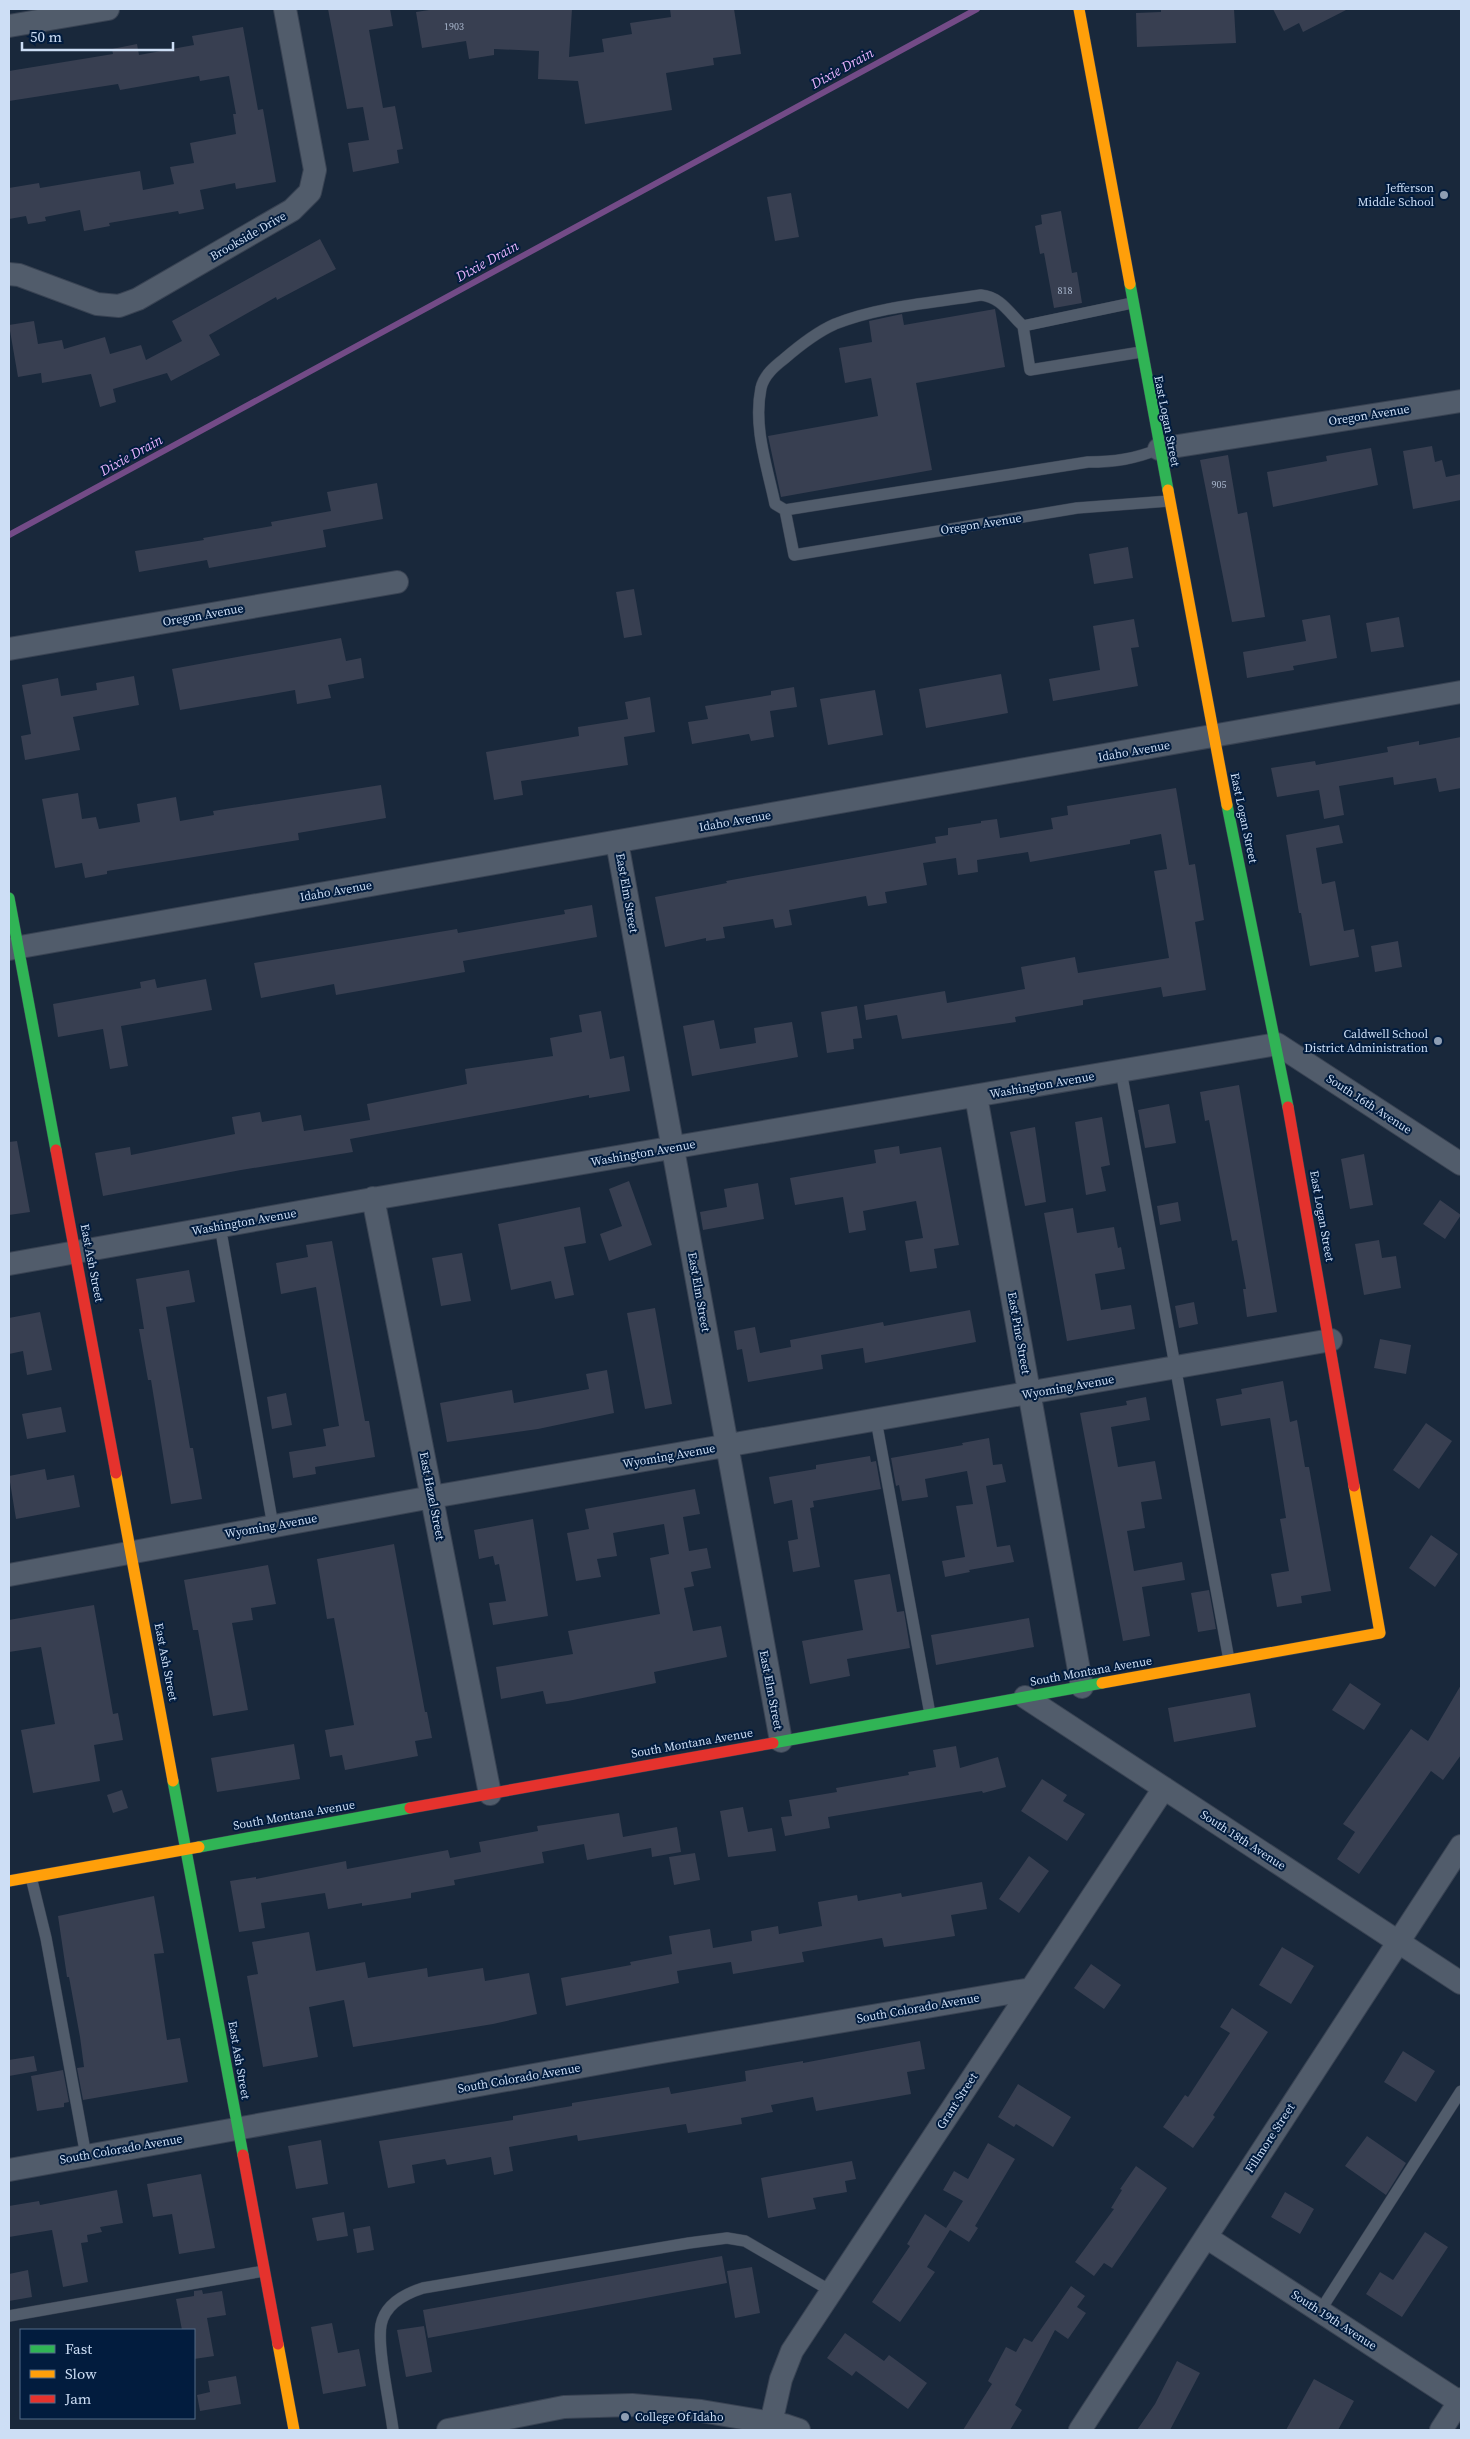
<svg xmlns="http://www.w3.org/2000/svg" width="1470" height="2439" font-family="'Source Serif 4',serif">
<style>
.lines{fill:none;stroke-linecap:round;stroke-linejoin:round}
.stream{stroke:#734b87;stroke-width:6}
.building{fill:#383f51}
.lane-casing{stroke:#394353;stroke-width:12}
.street-casing{stroke:#394353;stroke-width:24}
.fast-casing{stroke:#394353;stroke-width:12}
.slow-casing{stroke:#394353;stroke-width:12}
.jam-casing{stroke:#394353;stroke-width:12}
.lane{stroke:#515c6b;stroke-width:11}
.street{stroke:#515c6b;stroke-width:22}
.fast{stroke:#30b455;stroke-width:11}
.slow{stroke:#ff9f0a;stroke-width:11}
.jam{stroke:#e5322d;stroke-width:11}
.poi-dot{fill:#8e9eb4;stroke:#021c3e;stroke-width:2}
.labels{text-anchor:middle;dominant-baseline:central;stroke-width:4;stroke-linejoin:round;paint-order:stroke}
.number-label{font-size:10px;fill:#a8b6cc}
.poi-label{font-size:12px;fill:#cddef5;stroke:#021c3e;text-anchor:end}
.street-label{font-size:12px;fill:#cddef5;stroke:#021c3e}
.water-label{font-size:14px;font-style:italic;fill:#e6b2fb;stroke:#021c3e}
</style>
<rect width="100%" height="100%" fill="#19283b"/>
<g class="lines">
<!-- stream -->
<path class="stream" d="M9,535L977,9"/>
</g>
<!-- building -->
<path class="building" d="M328,9H390L393,26L369,30L383,108L395,106L403,149L397,150L399,163L353,172L348,143L369,140L363,107L347,109Z
M436,9H572L569,57L604,52L602,39L632,34L630,23L671,17L670,9H734L741,54L713,58L714,65L666,73L672,110L585,124L578,81L538,79L539,51L494,49V55L469,59L466,41L422,48L416,12Z
M1161,9H1234L1236,43L1137,47L1136,13L1161,12Z
M1273,9H1348L1303,32L1299,23L1284,31Z
M243,27L258,110L263,109L276,182L236,189L235,183L200,190L204,209L179,214L178,211L109,223L110,226L84,231L80,210L45,217L46,221L28,224L26,216L9,219V188L39,183L40,188L140,171L143,190L174,184L170,167L194,163L190,143L236,134L233,114H236L229,76L200,81L199,76L120,90L118,84L9,101V71L113,54L112,49L137,44L139,55L194,45L192,36Z
M791,193L799,237L775,241L767,197Z
M1061,211L1072,273L1077,272L1082,303L1054,308L1044,253L1040,254L1035,226L1042,224L1041,215Z
M320,239L336,269L277,300L276,297L209,335L220,355L171,381L167,373L113,389L116,402L100,407L91,374L42,383L41,373L18,377L9,325L34,321L38,344L62,340L64,349L105,337L110,354L141,345L146,360L182,341L172,321Z
M995,309L1005,367L916,383L932,470L781,497L768,436L878,416L871,378L845,383L839,348L872,342L869,321L902,314L904,325Z
M1432,446L1435,462L1442,460L1446,477L1461,474V500L1413,509L1403,451Z
M1371,448L1378,485L1273,507L1267,472L1327,461L1326,456Z
M1228,455L1238,514L1247,512L1265,617L1232,622L1200,460Z
M377,483L383,519L323,530L326,547L209,568L207,560L139,572L135,551L204,540L203,538L272,526L271,522L331,511L327,492Z
M1128,547L1133,578L1094,584L1089,554Z
M634,589L642,635L624,638L616,592Z
M1330,615L1337,658L1293,666L1294,670L1247,678L1243,652L1306,641L1302,620Z
M1399,617L1404,647L1371,652L1366,623Z
M1134,619L1139,647L1131,648L1138,686L1053,701L1049,679L1100,670L1093,626Z
M341,638L346,661L361,658L364,678L328,685L331,698L297,704L295,690L180,710L172,669Z
M1001,674L1008,713L926,728L919,689Z
M134,676L139,705L73,717L80,750L25,760L21,736L31,734L22,685L58,678L61,696L97,690L96,683Z
M794,687L797,707L770,711L774,737L751,741L749,734L692,744L688,722L708,719L705,706L771,695V691Z
M875,690L883,735L828,745L820,699Z
M650,697L655,732L624,737L628,765L521,781L523,795L494,800L486,752L579,736L578,727L628,719L625,702Z
M1461,737V788L1439,792L1436,778L1394,785L1393,777L1339,786L1344,815L1324,819L1319,790L1277,797L1271,768L1315,761L1316,765L1388,752L1387,747L1419,741V745Z
M381,785L386,818L298,833L299,840L107,871V874L85,878L82,863L55,868L42,799L78,793L82,819L96,817L99,829L140,822L137,804L176,797L180,821L214,815L213,811Z
M1176,788L1189,865L1195,864L1204,920L1195,922L1206,990L1163,997L1161,987L1083,1000V1005L1015,1017L1016,1022L902,1039L897,1015L866,1020L864,1005L945,991L947,1003L1025,989L1021,967L1075,957L1078,973L1169,958L1154,871L1167,869L1161,834L1130,840V844L1030,862L1028,852L977,860L978,872L958,875L956,858L923,863L927,885L885,892L887,903L868,906L866,896L789,910L792,925L775,928L773,919L723,927L725,938L706,941V938L665,947L655,897L727,883L726,881L936,843L935,837L948,835V828L981,823V821L997,819L1000,838L1053,829L1051,818L1068,815L1067,806Z
M1339,825L1343,843L1316,848L1322,884L1335,881L1344,931L1354,929L1359,957L1310,966L1301,913H1299L1286,835Z
M592,905L597,937L463,961L465,972L376,988L336,995L334,984L261,998L254,963L457,929L458,933L565,914L564,910Z
M1398,941L1402,967L1375,972L1371,946Z
M155,979L157,988L206,979L212,1010L121,1026L128,1066L110,1069L103,1029L58,1037L53,1004L141,988L140,982Z
M857,1006L862,1038L853,1039L854,1049L827,1053L821,1012Z
M601,1011L610,1059L624,1056L630,1091L589,1098V1095L350,1139L353,1152L241,1170L103,1196L95,1153L130,1147L131,1155L235,1134L232,1117L260,1112L262,1122L301,1115L304,1131L370,1120L367,1104L467,1084L465,1069L553,1056L550,1038L582,1032L579,1015Z
M714,1020L720,1049L756,1043L754,1028L792,1022L798,1057L692,1076L683,1026Z
M1239,1085L1277,1312L1247,1317L1243,1289H1246L1237,1240L1232,1241L1209,1120L1205,1121L1200,1092Z
M1169,1104L1176,1143L1145,1148L1138,1110Z
M1102,1117L1110,1165L1101,1167L1106,1191L1086,1195L1075,1122Z
M1035,1127L1046,1202L1025,1206L1010,1132Z
M17,1141L30,1212L9,1215V1142Z
M899,1146L900,1154L941,1147L959,1245L934,1249L937,1268L910,1272L905,1241L923,1238L916,1201L863,1211L866,1230L849,1233L843,1197L795,1205L790,1178L876,1163L874,1150Z
M1364,1154L1373,1205L1350,1209L1341,1159Z
M629,1181L652,1245L609,1261L600,1234L622,1226L609,1189Z
M758,1183L764,1219L703,1230L700,1212L727,1207L724,1189Z
M1440,1200L1461,1215L1445,1239L1423,1224Z
M1178,1202L1181,1221L1160,1225L1157,1206Z
M580,1207L586,1243L564,1247L574,1295L555,1299L551,1281L511,1290L498,1224Z
M1073,1208L1077,1233L1114,1227L1118,1248L1121,1247L1125,1269L1095,1274L1101,1310L1131,1305L1135,1329L1067,1341L1044,1213Z
M1379,1240L1382,1258L1396,1256L1401,1288L1364,1295L1355,1244Z
M332,1241L365,1421H369L375,1457L315,1467L316,1474L293,1478L289,1452L326,1446L323,1429L339,1426L316,1287L281,1294L276,1263L308,1257L306,1245Z
M462,1253L471,1301L441,1306L432,1258Z
M189,1270L195,1302L166,1307L190,1448H193L202,1499L171,1504L151,1380H148L139,1329H144L136,1279Z
M1194,1302L1198,1324L1179,1328L1175,1306Z
M655,1308L672,1404L645,1409L627,1313Z
M970,1310L976,1342L865,1363L863,1348L821,1355L823,1369L748,1382L742,1349L737,1350L734,1331L755,1327L760,1353L791,1347L790,1340L883,1322L884,1326Z
M40,1312L52,1370L27,1375L23,1351L9,1354V1318Z
M1380,1339L1411,1345L1406,1374L1374,1368Z
M607,1370L614,1413L538,1429L447,1442L440,1403L512,1390L514,1403L589,1389L586,1374Z
M1283,1381L1290,1422L1297,1420L1305,1467H1309L1331,1591L1301,1596L1302,1603L1277,1607L1271,1574L1289,1571L1280,1519L1286,1518L1270,1418L1221,1426L1216,1399L1242,1394L1241,1389Z
M286,1393L292,1425L272,1429L267,1397Z
M1146,1397L1150,1420L1111,1427L1118,1467L1155,1461L1162,1499L1141,1502L1145,1528L1127,1531L1134,1571L1182,1562L1185,1580L1142,1587L1150,1636L1123,1641L1080,1413L1127,1405L1126,1401Z
M61,1407L66,1432L27,1439L22,1414Z
M1426,1423L1452,1441L1419,1489L1393,1470Z
M989,1438L993,1465L1002,1464L1006,1482L986,1486L997,1547L1010,1545L1014,1562L969,1570L970,1572L945,1577L942,1561L965,1557L956,1506L973,1504L967,1471L925,1479L928,1497L902,1501L899,1485L896,1486L891,1458L963,1445L962,1443Z
M870,1456L871,1462L876,1461L881,1489L813,1501L814,1507L810,1508L820,1567L793,1572L788,1541L798,1539L792,1500L774,1504L769,1477L816,1469V1465Z
M45,1469L47,1480L74,1475L80,1507L16,1519L9,1476Z
M695,1489L700,1514L683,1517L689,1551L707,1548L711,1568L691,1572L694,1586L684,1588L693,1631L721,1626L727,1657L654,1672L656,1683L568,1701L546,1704L543,1691L501,1699L496,1667L573,1654L568,1631L660,1614L650,1558L669,1554L664,1524L613,1533L617,1556L597,1559L601,1577L576,1581L567,1533L589,1529L585,1509Z
M533,1519L548,1616L493,1625L489,1603L506,1601L499,1564L495,1565L493,1556L479,1559L474,1530Z
M1431,1535L1458,1554L1435,1587L1409,1568Z
M394,1544L425,1712H427L432,1738L415,1741L418,1756L345,1770L342,1755L330,1757L325,1730L354,1725L334,1618L327,1619L317,1559Z
M268,1565L276,1604L251,1608L253,1620L232,1623L248,1710L213,1716L198,1630H193L184,1580Z
M890,1574L897,1612L904,1611L910,1648L847,1659L850,1676L810,1684L802,1641L863,1630L854,1580Z
M1209,1590L1216,1629L1198,1632L1191,1593Z
M94,1605L113,1714L118,1713L123,1740L94,1745L100,1781L33,1793L21,1730L55,1724L41,1647L9,1652V1620Z
M1029,1618L1034,1647L936,1665L931,1635Z
M1350,1683L1381,1704L1364,1730L1332,1710Z
M1461,1685V1755L1443,1780L1431,1771L1359,1874L1337,1859L1355,1832L1343,1824L1411,1729L1428,1741Z
M1250,1693L1256,1727L1174,1742L1168,1708Z
M294,1744L300,1779L217,1792L211,1758Z
M956,1746L960,1768L998,1757L1006,1787L983,1793L982,1791L828,1817L830,1828L785,1836L781,1817L792,1816L789,1800L837,1792L836,1788L909,1775L908,1772L936,1767L933,1750Z
M1042,1779L1067,1795L1063,1801L1085,1814L1067,1841L1021,1811Z
M122,1790L128,1808L113,1813L107,1795Z
M743,1807L748,1832L772,1828L776,1851L728,1857L720,1811Z
M619,1813L623,1837L677,1827L681,1852L652,1857L651,1848L587,1860L584,1844L542,1852L544,1863L454,1880L455,1885L411,1893V1898L362,1906V1903L328,1909L325,1893L261,1903L265,1928L239,1932L230,1881L256,1877V1879L346,1861L347,1869L448,1850L450,1858L481,1852L479,1842L538,1831L537,1826Z
M695,1853L700,1880L674,1885L669,1857Z
M1029,1856L1049,1871L1019,1913L999,1899Z
M982,1882L987,1909L951,1915L955,1936L884,1947L882,1938L802,1952L804,1962L733,1974L731,1962L677,1971L679,1983L566,2006L561,1978L631,1965L630,1962L672,1954L669,1936L710,1929L713,1948L752,1941L751,1931L778,1926L779,1934L822,1926L818,1902L857,1895L858,1901L901,1893L902,1897Z
M154,1896L164,1953L154,1954L167,2040L180,2038L188,2082L83,2100L77,2068L84,2067L80,2037L69,1977H67L58,1916Z
M309,1932L316,1971L365,1962L368,1978L427,1968L428,1977L483,1968L485,1981L529,1973L537,2014L493,2024L353,2047L344,2000L309,2007L318,2057L263,2067L247,1976L258,1974L252,1942Z
M1282,1947L1314,1966L1291,2004L1259,1985Z
M1091,1964L1121,1985L1104,2009L1074,1988Z
M1232,2008L1268,2032L1213,2115L1215,2117L1193,2148L1163,2127L1185,2095L1188,2097L1230,2033L1220,2027Z
M920,2041L925,2069L907,2072L911,2094L816,2111L813,2097L771,2105L773,2112L741,2118L742,2124L688,2133L686,2124L578,2141L577,2135L509,2147L513,2171L494,2175L491,2157L447,2165L445,2159L412,2165L415,2183L388,2188L379,2141L513,2120V2116L572,2106V2103L669,2087L671,2094L746,2081L745,2071L803,2061V2063Z
M1403,2051L1435,2071L1416,2102L1384,2082Z
M34,2056L37,2071L9,2076V2060Z
M63,2070L69,2102L64,2103V2107L37,2111L31,2076Z
M1018,2084L1071,2117L1053,2147L1016,2124L1014,2127L998,2117Z
M1367,2136L1406,2163L1386,2195L1345,2166Z
M321,2140L328,2184L296,2189L288,2146Z
M988,2143L1015,2159L975,2226L978,2228L969,2242L950,2230L927,2267L935,2272L900,2322L872,2302L910,2246L907,2244L925,2214L946,2228L963,2201L943,2190L954,2171L968,2179Z
M852,2161L856,2179L845,2181L847,2192L813,2198L816,2209L768,2218L761,2178Z
M1136,2166L1167,2188L1112,2268L1104,2263L1094,2276L1075,2262L1114,2209L1111,2208L1122,2190L1120,2189Z
M201,2174L215,2248L179,2254L172,2214L153,2217L147,2184Z
M117,2190L123,2223L100,2227L102,2232L87,2235L88,2242L81,2243L88,2282L63,2287L52,2230L9,2237V2206L39,2201L40,2205Z
M1285,2192L1314,2209L1300,2234L1271,2217Z
M344,2212L348,2236L317,2241L312,2218Z
M370,2226L374,2250L357,2253L353,2229Z
M1425,2232L1448,2247L1402,2317L1366,2294L1380,2272L1393,2280Z
M722,2256L727,2283L428,2338L423,2310Z
M752,2267L760,2313L735,2318L727,2271Z
M28,2270L32,2297L9,2301V2274Z
M1071,2286L1085,2296L1077,2307L1086,2313L1068,2339L1055,2330L1015,2405L1022,2410L1010,2430H963L992,2384L988,2381L1006,2347L1016,2352L1024,2338L1032,2342Z
M202,2290L203,2294L222,2291L226,2315L207,2318L214,2356L194,2359V2330H182L176,2299L194,2296V2291Z
M332,2323L338,2353L359,2349L366,2386L323,2394L311,2327Z
M424,2326L432,2372L406,2377L397,2330Z
M845,2333L884,2361L889,2355L927,2383L908,2409L856,2371L852,2376L827,2358Z
M1177,2361L1200,2373L1170,2430H1137L1155,2404Z
M236,2376L241,2404L200,2411L197,2395L210,2392L208,2381Z
M1314,2379L1354,2401L1338,2430H1286Z"/>
<g class="lines">
<!-- lane casing -->
<g class="lane-casing">
<path id="lane" d="M1023,326L1030,370L1141,352
M1159,449C1135,459 1114,462 1088,462L785,510L794,555L1077,508L1169,501
M785,510L775,504C767,466 753,427 761,388C764,375 775,366 784,359C799,346 817,332 835,324C880,306 932,303 981,295C1001,297 1009,313 1023,326L1132,303
M1121,1071L1229,1660
M220,1226L273,1526
M876,1420L930,1714
M31,1877L46,1938L86,2156
M1320,2311L1461,2091
M9,2316L264,2271
M393,2430C390,2405 377,2348 381,2325C385,2304 404,2294 423,2288L689,2243L727,2238L745,2241L831,2291"/>
</g>
<!-- street casing -->
<g class="street-casing">
<path id="street" d="M9,26L108,9
M9,274L19,275L97,304L119,306L138,299L292,210L310,192L315,170L285,9
M1159,449L1461,401
M9,649L397,582
M617,842L781,1741
M9,949L1461,692
M976,1096L1082,1687
M373,1198L490,1794
M9,1264L378,1198L1277,1044L1461,1164
M9,1575L432,1497L1331,1340
M1025,1697L1461,1983
M9,2170L656,2053L1031,1989
M1206,2237L1461,2403
M771,2423L781,2379L792,2351L1164,1788
M448,2430L564,2407L632,2405L701,2411L784,2425L799,2430
M1080,2430L1461,1846
M1441,2430L1461,2399"/>
</g>
<!-- fast casing -->
<g class="fast-casing">
<path id="fast" d="M1130,284L1168,490
M1227,805L1288,1107
M9,898L56,1150
M773,1743L1102,1683
M173,1781L243,2155
M199,1847L410,1808"/>
</g>
<!-- slow casing -->
<g class="slow-casing">
<path id="slow" d="M1079,9L1130,284
M1168,490L1227,805
M116,1473L173,1781
M1102,1683L1380,1633L1354,1486
M9,1881L199,1847
M278,2344L294,2430"/>
</g>
<!-- jam casing -->
<g class="jam-casing">
<path id="jam" d="M1288,1107L1354,1486
M56,1150L116,1473
M410,1808L773,1743
M243,2155L278,2344"/>
</g>
<!-- lane -->
<use href="#lane" class="lane"/>
<!-- street -->
<use href="#street" class="street"/>
<!-- fast -->
<use href="#fast" class="fast"/>
<!-- slow -->
<use href="#slow" class="slow"/>
<!-- jam -->
<use href="#jam" class="jam"/>
</g>
<!-- markers -->
<g class="poi-dot">
<circle cx="1444" cy="195" r="5"/>
<circle cx="1438" cy="1041" r="5"/>
<circle cx="625" cy="2417" r="5"/>
</g>
<g class="labels">
<!-- number labels -->
<g class="number-label">
<text x="454" y="26">1903</text>
<text x="1065" y="290">818</text>
<text x="1219" y="484">905</text>
</g>
<!-- poi labels -->
<g class="poi-label">
<text x="1434" y="188">Jefferson<tspan x="1434" dy="14">Middle School</tspan></text>
<text x="1428" y="1034">Caldwell School<tspan x="1428" dy="14">District Administration</tspan></text>
<text x="635" y="2417" text-anchor="start">College Of Idaho</text>
</g>
<!-- street labels -->
<g class="street-label">
<text transform="translate(248 236) rotate(-30)">Brookside Drive</text>
<text transform="translate(1369 415) rotate(-9)">Oregon Avenue</text>
<text transform="translate(1167 421) rotate(79)">East Logan Street</text>
<text transform="translate(981 524) rotate(-9)">Oregon Avenue</text>
<text transform="translate(203 615) rotate(-10)">Oregon Avenue</text>
<text transform="translate(1134 751) rotate(-10)">Idaho Avenue</text>
<text transform="translate(1244 818) rotate(78)">East Logan Street</text>
<text transform="translate(735 821) rotate(-10)">Idaho Avenue</text>
<text transform="translate(336 891) rotate(-10)">Idaho Avenue</text>
<text transform="translate(627 893) rotate(80)">East Elm Street</text>
<text transform="translate(1042 1085) rotate(-10)">Washington Avenue</text>
<text transform="translate(1369 1104) rotate(33)">South 16th Avenue</text>
<text transform="translate(643 1153) rotate(-10)">Washington Avenue</text>
<text transform="translate(1322 1216) rotate(80)">East Logan Street</text>
<text transform="translate(244 1222) rotate(-10)">Washington Avenue</text>
<text transform="translate(92 1263) rotate(79)">East Ash Street</text>
<text transform="translate(699 1292) rotate(80)">East Elm Street</text>
<text transform="translate(1019 1333) rotate(80)">East Pine Street</text>
<text transform="translate(1068 1387) rotate(-10)">Wyoming Avenue</text>
<text transform="translate(669 1456) rotate(-10)">Wyoming Avenue</text>
<text transform="translate(432 1496) rotate(79)">East Hazel Street</text>
<text transform="translate(271 1526) rotate(-10)">Wyoming Avenue</text>
<text transform="translate(166 1662) rotate(79)">East Ash Street</text>
<text transform="translate(1091 1671) rotate(-10)">South Montana Avenue</text>
<text transform="translate(771 1690) rotate(79)">East Elm Street</text>
<text transform="translate(692 1743) rotate(-10)">South Montana Avenue</text>
<text transform="translate(294 1815) rotate(-10)">South Montana Avenue</text>
<text transform="translate(1243 1840) rotate(33)">South 18th Avenue</text>
<text transform="translate(918 2008) rotate(-10)">South Colorado Avenue</text>
<text transform="translate(239 2060) rotate(80)">East Ash Street</text>
<text transform="translate(519 2078) rotate(-10)">South Colorado Avenue</text>
<text transform="translate(957 2101) rotate(-57)">Grant Street</text>
<text transform="translate(1270 2138) rotate(-57)">Fillmore Street</text>
<text transform="translate(121 2149) rotate(-10)">South Colorado Avenue</text>
<text transform="translate(1334 2320) rotate(33)">South 19th Avenue</text>
</g>
<!-- water labels -->
<g class="water-label">
<text transform="translate(842 68) rotate(-29)">Dixie Drain</text>
<text transform="translate(487 261) rotate(-29)">Dixie Drain</text>
<text transform="translate(131 455) rotate(-29)">Dixie Drain</text>
</g>
</g>
<!-- border -->
<rect width="1470" height="2439" fill="none" stroke="#cddef5" stroke-width="20"/>
<!-- legend -->
<rect x="20" y="2329" width="175" height="90" fill="#021c3e" stroke="#536a87"/>
<rect x="30" y="2345" width="25" height="8" fill="#30b455" stroke="#536a87"/>
<text x="65" y="2354" font-size="15" fill="#cddef5">Fast</text>
<rect x="30" y="2370" width="25" height="8" fill="#ff9f0a" stroke="#536a87"/>
<text x="65" y="2379" font-size="15" fill="#cddef5">Slow</text>
<rect x="30" y="2395" width="25" height="8" fill="#e5322d" stroke="#536a87"/>
<text x="65" y="2404" font-size="15" fill="#cddef5">Jam</text>
<!-- scale -->
<path d="M22 42v8h151v-8" fill="none" stroke="#cddef5" stroke-width="2.5"/>
<text x="30" y="42" font-size="15" fill="#cddef5" stroke="#021c3e" stroke-width="4" paint-order="stroke">50 m</text>
</svg>
